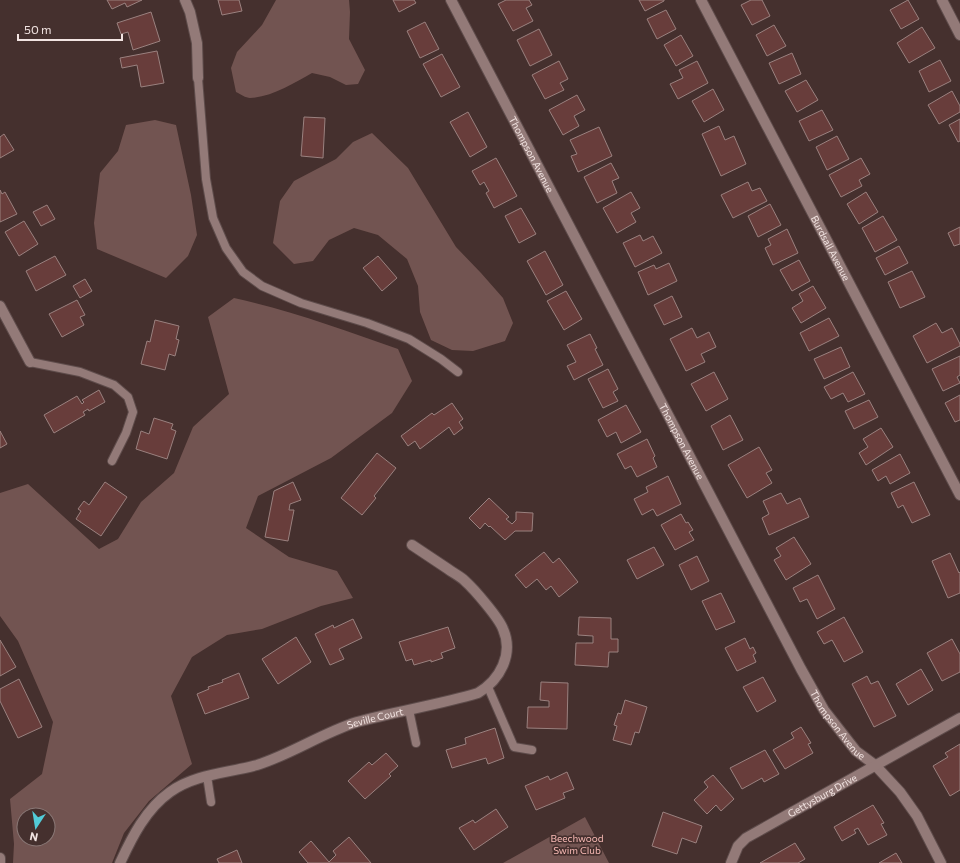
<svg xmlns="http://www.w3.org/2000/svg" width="960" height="863" font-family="Commissioner,sans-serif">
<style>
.green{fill:#725451;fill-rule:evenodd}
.building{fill:#683d3b;stroke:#9a817f}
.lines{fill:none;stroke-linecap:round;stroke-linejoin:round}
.service-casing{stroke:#5e4c4b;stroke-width:10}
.minor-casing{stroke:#5e4c4b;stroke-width:12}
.service{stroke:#937a78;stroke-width:8}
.minor{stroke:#937a78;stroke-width:10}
.labels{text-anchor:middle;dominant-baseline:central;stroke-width:3.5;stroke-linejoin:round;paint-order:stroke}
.street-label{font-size:10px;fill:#f2e4e2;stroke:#45302e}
.park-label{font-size:10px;fill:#f8bab5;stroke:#45302e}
</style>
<rect width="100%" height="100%" fill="#45302e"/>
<!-- green -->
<path class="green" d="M276,0H349L350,12L349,39L365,70L358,84L346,85L330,77L312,73C294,83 272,97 250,98C246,98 240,94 236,92L231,68L237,52L262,25Z
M155,120L176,125L191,195L197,235L188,256L166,278L97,249L94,223L100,173L118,151L126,125Z
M372,133L408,168L456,247L481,273L503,298L513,323L505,341L473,351L452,350L431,340L420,312L418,286L407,259L378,235L354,228L329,240L313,261L294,264L273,243L280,201L294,181L336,159L353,142Z
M234,298C290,310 344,330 398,349L412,381L392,413L331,458L258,496L246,528L289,557L337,571L353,598L321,606L262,629L227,635L192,657L171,696L192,764L149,801L124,833L112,863H13L14,844L10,799L42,774L53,722L18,641L0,616V493L28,484L99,549L118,539L141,502L174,473L193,427L229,394L208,317ZM24,815H48V839H24Z
M585,817L609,863H503Z"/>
<!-- building -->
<path class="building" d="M107,0H142L127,7L125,3L112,9Z
M218,0H239L242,11L222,15Z
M393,0H414L416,3L399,12Z
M506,0H529L532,5L526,8L533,21L513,31L498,4Z
M639,0H664V1L645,11Z
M751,0H762L770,16L752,25L741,5Z
M908,0L919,19L901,29L890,10Z
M666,10L676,29L657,39L647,19Z
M151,12L160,41L133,50L128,32L121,34L117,23Z
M425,22L439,49L420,58L407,31Z
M774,25L786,46L767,56L756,35Z
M922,27L935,48L909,63L897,43Z
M539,29L552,55L530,66L517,40Z
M681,35L693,56L676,66L664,45Z
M157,51L164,83L141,87L137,65L122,68L120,58Z
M792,53L801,74L779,84L769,63Z
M442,54L460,87L441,97L423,64Z
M940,60L951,81L929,92L919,71Z
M559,61L568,79L560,83L564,90L545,99L532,75Z
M697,61L708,83L678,99L670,84L683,78L679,70Z
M806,80L818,100L797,112L785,91Z
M713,89L724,110L704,122L692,101Z
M952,91L960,106V112L939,124L928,105Z
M577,95L585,110L574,116L579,126L563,135L549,110Z
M822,110L833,130L809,141L799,121Z
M468,112L487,147L470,157L450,122Z
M304,117L325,118L323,158L301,156Z
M960,119V141L958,142L949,125Z
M719,126L725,140L734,136L746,164L721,176L702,134Z
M599,127L612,156L578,172L571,156L577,154L570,140Z
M4,134L14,150L0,158V137Z
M837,136L849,159L827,170L816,147Z
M496,158L517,196L494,208L486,193L489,191L484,182L480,185L472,171Z
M861,158L870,174L859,180L862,186L841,197L829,175Z
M611,163L619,178L612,181L617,193L597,203L584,177Z
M748,182L752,191L760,188L767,201L733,218L721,195Z
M0,190L2,194L5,192L17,214L0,222Z
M631,192L640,208L631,213L636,222L617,233L603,208Z
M866,192L878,212L859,224L847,204Z
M770,204L781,225L758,237L748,216Z
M47,205L55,219L41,226L33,212Z
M521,208L536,234L519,243L505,216Z
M883,216L897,240L875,252L862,228Z
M24,221L38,244L19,256L5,232Z
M960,227V244L954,246L948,233Z
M787,229L798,253L773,265L765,248L771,245L768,239Z
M640,235L643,241L653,236L662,253L635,267L623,243Z
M899,246L908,263L885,275L876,258Z
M545,251L563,285L546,295L527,261Z
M55,256L66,275L36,291L26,271Z
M378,256L397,278L382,291L363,268Z
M799,260L810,281L792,291L780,270Z
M669,263L677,281L648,295L638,272L654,265L656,269Z
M912,271L925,297L900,308L888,282Z
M85,279L92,291L80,298L73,286Z
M813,286L826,308L801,323L792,308L803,301L799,294Z
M566,291L582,319L564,330L547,301Z
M672,296L682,317L664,325L654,305Z
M77,300L85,315L80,317L84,325L62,337L49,314Z
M829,318L839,336L809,351L800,333Z
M155,320L179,326L176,339L179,340L175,356L169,354L165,370L141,364L147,341L150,342Z
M936,323L942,333L952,328L960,344V346L927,363L913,336Z
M692,328L697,338L709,332L716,347L701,354L705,362L686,371L670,339Z
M590,334L597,348L595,349L603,365L574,380L567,366L576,362L567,345Z
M841,347L850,367L824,379L814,359Z
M960,356V375L957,377L960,383L943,391L932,369Z
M608,369L618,389L613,392L618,401L603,408L588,379Z
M714,372L728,399L706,411L691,384Z
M853,372L865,394L848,402L843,393L831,399L824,387Z
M99,390L105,402L89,411L88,409L83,412L85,415L54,433L44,415L77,396L82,404L84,402L82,400Z
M960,395V420L955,422L945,403Z
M869,400L878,417L854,429L845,411Z
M452,403L463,419L459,422L463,428L454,435L449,427L420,449L415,441L408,446L401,436L432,413L434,415Z
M626,405L641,432L621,443L616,432L607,437L598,420Z
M730,415L743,440L723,450L711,426Z
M154,418L173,424L171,429L176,431L167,459L136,449L141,431L149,434Z
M881,428L893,447L866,465L859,453L868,447L863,439Z
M0,431L7,444L0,448Z
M647,439L655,456L653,458L657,467L637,477L631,466L625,469L617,454Z
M759,447L772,470L766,473L772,483L747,498L728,465Z
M377,453L396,468L374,496L376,498L362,515L341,498Z
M900,454L910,473L890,484L886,476L878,481L872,470Z
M668,476L681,504L657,516L653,509L642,515L634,499L648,492L646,487Z
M105,482L127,497L101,536L76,519L81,511L78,509L84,501L89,505Z
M293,482L301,500L290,504L289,510H294L288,541L265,537L274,491Z
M914,482L930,515L912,523L903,505L898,508L891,493Z
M781,493L787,504L800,498L809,517L769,535L762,518L769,514L763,501Z
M489,498L509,517L506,519L512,524L516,520V512L533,513L532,531H515L505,540L490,526L489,527L485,523L480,529L469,518Z
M681,514L686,523L688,522L693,530L689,532L694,540L675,550L661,525Z
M794,537L811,564L786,580L774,560L781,556L776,548Z
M654,547L664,565L637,579L627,560Z
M544,552L553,563L559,558L578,582L559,597L551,586L546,590L537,579L526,588L515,575Z
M950,553L959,573L960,572V593L948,598L932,561Z
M697,556L709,581L691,590L679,565Z
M818,575L835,609L817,619L807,599L800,602L793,588Z
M721,593L735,622L716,630L702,601Z
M579,617L611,618V639H618V652H609L608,667L575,665L576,643H593V636L578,635Z
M844,617L863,652L844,662L832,640L824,644L817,632Z
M353,619L362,638L339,649L344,659L330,665L315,634L333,625L334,628Z
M448,627L455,648L441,653L443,658L431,662V660L414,665L412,659L406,661L399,642Z
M296,637L311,662L278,684L262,659Z
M745,638L750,649L753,647L756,653L753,655L756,662L737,671L725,648Z
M952,639L960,654V672L942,681L927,653Z
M0,640L16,667L0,676Z
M921,669L933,690L908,705L896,684Z
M239,673L249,698L205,714L197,694L209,689L208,687L223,682L222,680Z
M867,676L871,684L878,681L896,716L874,727L852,684Z
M763,677L776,701L757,712L743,687Z
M19,679L42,727L18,738L0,701V689Z
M541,682L568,683L567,729L527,728L528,707H549V701L540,700Z
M625,700L647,707L639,733L635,732L631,745L613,740L617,726L614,725L618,713L621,714Z
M801,727L811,743L808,744L813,753L785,769L773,750L794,738L791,733Z
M495,728L504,758L488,764L486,758L452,768L446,750L466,744L465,738Z
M960,744V790L950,796L933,766L948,757L945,753Z
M765,750L779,774L764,782L762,778L742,789L730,768Z
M386,753L398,766L389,774L391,776L365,799L348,781L369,762L372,765Z
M567,772L574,789L563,793L565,798L536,810L525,786L548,776L550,780Z
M713,775L734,799L721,811L716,805L707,814L694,800L708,787L704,782Z
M873,805L884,823L881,824L887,835L868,845L858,828L854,830L856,833L842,841L834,827Z
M496,809L508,827L474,850L459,828L473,820L475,823Z
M663,812L702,826L696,843L682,838L677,854L652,846Z
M349,837L371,863H308L299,852L311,841L329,862L336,855L333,851Z
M795,843L805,859L798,863H760Z
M237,850L242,863H219L217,859Z
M896,853L902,863H879Z"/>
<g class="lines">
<!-- service casing -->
<g class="service-casing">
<path id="service" d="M198,78L206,179L213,218L226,248L243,272L262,286L301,303L367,323L409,339L441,359L458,372
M30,362L80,372L114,385L128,397L133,412L126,433L112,461
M488,687L514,747L532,750
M409,710L416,743
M207,776L211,802"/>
</g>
<!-- minor casing -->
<g class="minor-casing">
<g id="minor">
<path d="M185,0L190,12L197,43L198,78"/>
<path id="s1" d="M451,0L801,669L824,710L856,751L875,765L900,792L917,816L941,863"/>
<path id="s2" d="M701,0L960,495"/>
<path d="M942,0L960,35"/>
<path d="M0,306L30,362"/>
<path d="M0,858V863"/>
<path id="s3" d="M120,863C132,837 146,809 170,792C195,774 228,773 257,765C292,754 322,733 357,722C397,711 438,705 478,693C500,680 514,654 503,629C499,618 474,589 465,581C460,576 453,573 448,569C436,561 424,553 412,545"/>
<path id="s4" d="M731,863L738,846L746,838L960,718"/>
</g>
</g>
<!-- service -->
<use href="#service" class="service"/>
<!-- minor -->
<use href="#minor" class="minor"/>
</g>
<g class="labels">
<!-- street labels -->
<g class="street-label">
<text stroke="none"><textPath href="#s1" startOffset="174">Thompson Avenue</textPath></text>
<text stroke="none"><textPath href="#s2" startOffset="280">Burdsall Avenue</textPath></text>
<text stroke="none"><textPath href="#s1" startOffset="498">Thompson Avenue</textPath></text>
<text stroke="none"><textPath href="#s3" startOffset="307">Seville Court</textPath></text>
<text stroke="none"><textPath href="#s1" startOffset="822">Thompson Avenue</textPath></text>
<text stroke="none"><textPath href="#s4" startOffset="117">Gettysburg Drive</textPath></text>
</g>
<!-- park labels -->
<g class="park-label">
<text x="577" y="838">Beechwood<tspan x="577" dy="12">Swim Club</tspan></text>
</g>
</g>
<!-- north arrow -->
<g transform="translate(36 827) rotate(192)"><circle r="19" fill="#45302e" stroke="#8a7876"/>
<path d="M0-3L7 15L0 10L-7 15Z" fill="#52cbd7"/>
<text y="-6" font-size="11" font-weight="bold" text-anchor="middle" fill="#f2e4e2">N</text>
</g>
<!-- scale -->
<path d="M18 34v6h104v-6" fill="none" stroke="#f2e4e2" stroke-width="2"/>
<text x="24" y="34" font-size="12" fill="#f2e4e2" stroke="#45302e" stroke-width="3" paint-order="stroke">50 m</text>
</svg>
